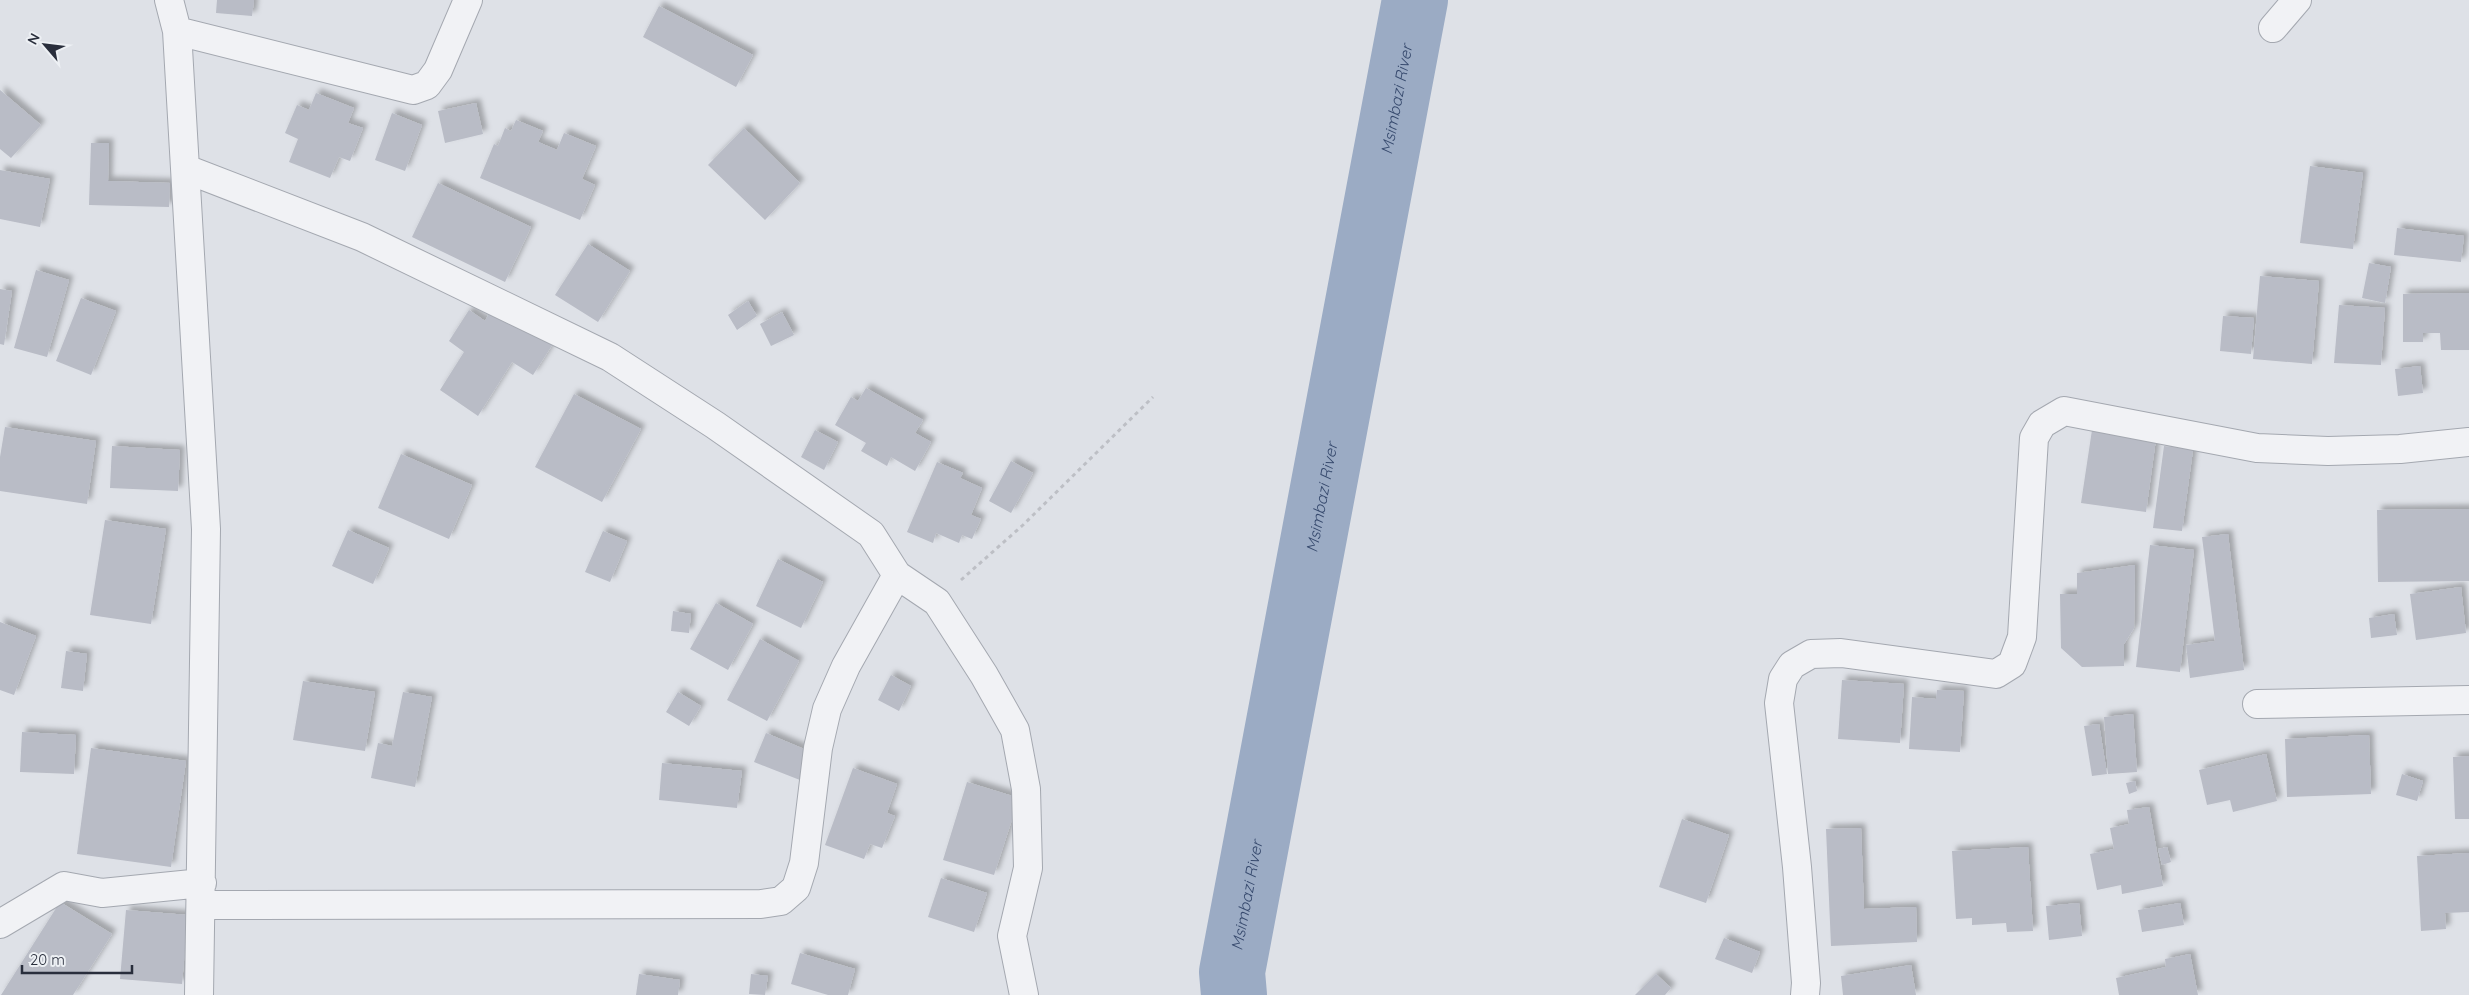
<svg xmlns="http://www.w3.org/2000/svg" width="2469" height="995" font-family="Quicksand,sans-serif">
<style>
.lines{fill:none;stroke-linecap:round;stroke-linejoin:round}
.river{stroke:#9babc4;stroke-width:66}
.building{fill:#b9bcc6;filter:url(#shadow)}
.street-casing{stroke:#a4a8b0;stroke-width:30}
.path{stroke:#bdbfc5;stroke-width:3;stroke-dasharray:4 4;stroke-linecap:butt}
.street{stroke:#f1f2f5;stroke-width:28}
.labels{text-anchor:middle;dominant-baseline:central;stroke-width:4;stroke-linejoin:round;paint-order:stroke}
.water-label{font-size:16px;font-style:italic;fill:#36496d;stroke:#edf0f4}
</style>
<defs>
<filter id="shadow"><feDropShadow dx="4.5" dy="-4.5" stdDeviation="2.5" flood-color="#0004"/></filter>
</defs>
<rect width="100%" height="100%" fill="#dee1e7"/>
<g class="lines">
<!-- river -->
<path class="river" id="s1" d="M1234,995L1232,972L1415,0"/>
</g>
<!-- building -->
<path class="building" d="M217,0H254L252,16L216,13Z
M659,6L753,55L736,87L643,37Z
M0,90L41,125L11,158L0,149Z
M316,93L354,108L348,123L363,128L350,161L339,157L330,178L289,162L298,139L285,133L297,105L309,110Z
M476,103L483,134L445,143L438,111Z
M392,113L422,125L405,171L375,160Z
M516,120L543,131L538,142L557,150L564,133L596,146L582,179L595,185L580,220L480,178L494,144L498,146L505,128L511,131Z
M744,128L800,183L765,220L708,165Z
M91,143H109L108,181L170,183L169,207L89,205Z
M2310,166L2363,173L2353,249L2300,243Z
M0,170L50,179L40,227L0,219Z
M438,183L531,227L505,282L412,237Z
M2397,228L2464,236L2461,262L2394,255Z
M588,244L630,271L598,322L555,295Z
M2369,263L2391,267L2385,303L2362,298Z
M36,270L69,280L47,357L14,348Z
M2260,276L2319,281L2312,364L2253,359Z
M0,289L12,291L4,345L0,344Z
M2469,293V350H2441L2440,333H2423V342H2403V294Z
M81,298L116,311L91,375L56,361Z
M748,301L757,316L737,330L728,315Z
M2339,305L2385,308L2381,365L2334,363Z
M469,310L485,321L490,312L515,328L523,317L556,339L533,375L512,362L478,416L440,390L464,352L449,341Z
M782,312L794,335L771,346L760,324Z
M2223,316L2254,318L2251,354L2220,351Z
M2420,366L2423,393L2398,396L2395,369Z
M866,388L923,420L915,433L931,442L915,471L891,457L887,466L861,451L866,443L835,425L851,397L858,401Z
M574,394L641,429L602,502L535,467Z
M5,427L96,441L87,504L0,491V457Z
M815,430L838,442L824,470L801,457Z
M2092,430L2156,439L2146,512L2081,503Z
M112,446L180,450L178,491L110,488Z
M2164,446L2193,450L2182,531L2153,528Z
M401,454L472,485L449,539L378,508Z
M1011,461L1033,473L1011,513L989,501Z
M937,462L963,473L960,478L982,488L971,515L981,519L972,539L962,535L959,543L936,533L933,543L907,532Z
M2469,509V581L2378,582L2377,510Z
M105,520L166,529L151,624L90,615Z
M348,530L389,548L373,584L332,566Z
M603,531L627,541L610,582L585,572Z
M2228,534L2244,670L2190,678L2186,645L2215,641L2202,537Z
M2150,545L2194,550L2180,672L2136,667Z
M778,559L823,582L801,628L756,606Z
M2135,565L2134,628L2124,644V666L2082,667L2061,648L2060,594H2077V573Z
M2461,587L2466,633L2416,640L2410,594Z
M716,603L753,624L728,670L690,649Z
M673,611L691,614L689,633L671,631Z
M2394,614L2397,635L2371,638L2369,618Z
M0,622L36,636L14,695L0,690Z
M760,639L799,661L767,721L727,700Z
M66,651L87,654L83,691L61,688Z
M891,675L911,686L899,711L878,700Z
M1842,680L1904,684L1900,743L1838,739Z
M303,681L375,692L365,751L293,740Z
M1937,690L1964,691L1960,752L1909,749L1912,697L1936,699Z
M403,692L432,697L415,787L371,778L378,743L392,746Z
M678,692L701,706L689,726L666,712Z
M2133,714L2137,772L2108,774L2104,717Z
M2099,724L2107,774L2092,776L2084,726Z
M22,732L76,735L74,774L20,772Z
M766,733L816,754L805,782L754,762Z
M2369,735L2371,794L2287,797L2285,739Z
M91,748L186,761L171,867L77,854Z
M2266,754L2277,801L2233,812L2230,800L2207,805L2199,770Z
M2469,756V819H2455L2453,757Z
M662,763L742,771L737,808L659,800Z
M853,768L897,784L887,813L895,816L882,848L870,844L864,859L825,845Z
M2402,774L2423,781L2417,801L2396,795Z
M2135,781L2137,791L2129,794L2126,783Z
M967,782L1019,798L994,875L943,860Z
M2149,807L2163,886L2122,894L2121,885L2097,890L2090,854L2114,849L2110,828L2129,824L2127,810Z
M1682,819L1729,835L1706,903L1659,887Z
M1861,828L1864,909L1916,907L1917,942L1831,946L1826,829Z
M2028,847L2033,931L2007,932L2006,923L1972,925V918L1956,919L1952,851Z
M2167,847L2171,862L2162,865L2158,849Z
M2469,853V912L2445,913L2446,929L2421,931L2417,856Z
M941,878L987,893L974,932L928,917Z
M60,902L112,934L73,995H1Z
M2079,903L2082,936L2049,940L2046,906Z
M2180,903L2184,925L2142,932L2138,910Z
M126,910L188,915L182,984L120,979Z
M1724,938L1760,952L1752,973L1715,959Z
M800,953L855,969L848,995H828L791,984Z
M2190,954L2198,995H2119L2116,978L2166,967L2165,959Z
M1911,965L1916,995H1843L1841,976Z
M639,974L680,980L678,995H636Z
M751,974L768,976L765,995L749,994Z
M1656,974L1671,988L1665,995H1635Z"/>
<g class="lines">
<!-- street casing -->
<g class="street-casing">
<path id="street" d="M169,0L177,31L206,529L199,995
M2273,28L2297,0
M177,31L413,90L427,85L438,70L468,0
M186,169L362,237L610,357L715,425L871,534L897,575L937,602L984,675L1015,730L1026,789L1028,868L1012,936L1024,995
M2257,704L2469,700
M202,905L761,904L781,901L796,888L804,863L818,748L827,709L846,666L897,575
M0,924L64,886L102,893L202,883
M1805,995L1806,983L1797,867L1779,703L1783,679L1792,665L1811,654L1841,653L1996,674L2012,664L2022,637L2034,438L2042,424L2064,411L2257,448L2328,451L2400,449L2469,442"/>
</g>
<!-- path -->
<path class="path" d="M961,580L1023,525L1153,397"/>
<!-- street -->
<use href="#street" class="street"/>
</g>
<g class="labels">
<!-- water labels -->
<g class="water-label">
<text stroke="none"><textPath href="#s1" startOffset="911">Msimbazi River</textPath></text>
<text stroke="none"><textPath href="#s1" startOffset="506">Msimbazi River</textPath></text>
<text stroke="none"><textPath href="#s1" startOffset="101">Msimbazi River</textPath></text>
</g>
</g>
<!-- north arrow -->
<g transform="translate(45 45) rotate(298)" stroke="#edf0f4" stroke-width="4" paint-order="stroke">
<path d="M0-4L9 19L0 12L-9 19Z" fill="#292e3c"/>
<text y="-8" font-size="14" font-weight="bold" text-anchor="middle" fill="#292e3c">N</text>
</g>
<!-- scale -->
<path d="M22 965v8h110v-8" fill="none" stroke="#292e3c" stroke-width="2.5"/>
<text x="30" y="965" font-size="15" fill="#292e3c" stroke="#edf0f4" stroke-width="4" paint-order="stroke">20 m</text>
</svg>
